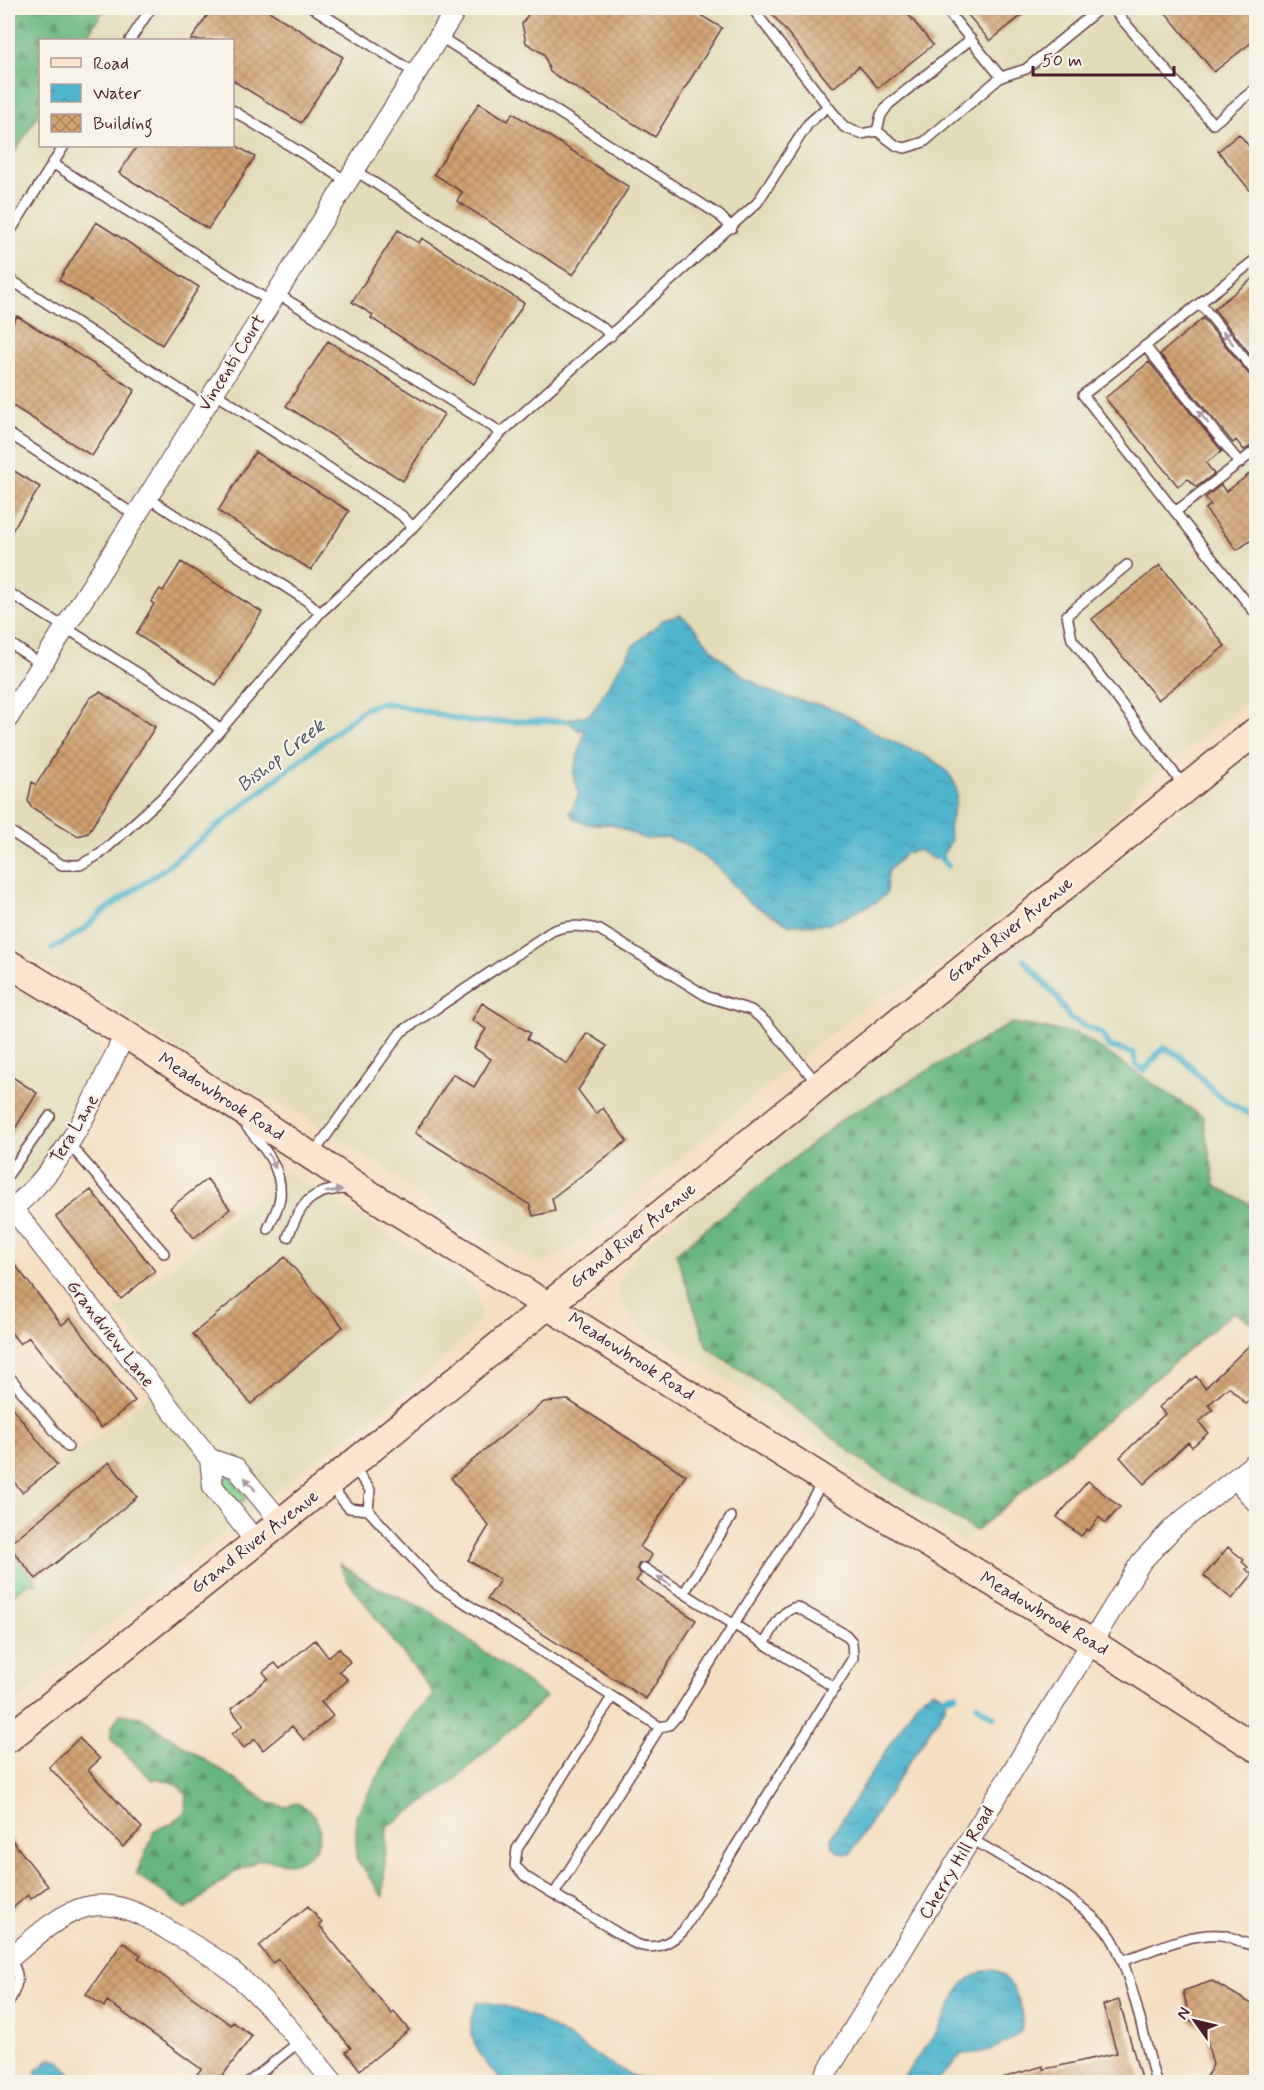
<svg xmlns="http://www.w3.org/2000/svg" width="1264" height="2090" font-family="Mynerve,sans-serif">
<style>
.built{fill:#e2dcba;fill-rule:evenodd}
.green{fill:#80d598;stroke:#657a62;stroke-width:1.5}
.forest{fill:url(#forest-firs);stroke:#596a56;stroke-width:1.5}
.park{fill:url(#park-tufts);stroke:#657a62;stroke-width:1.5}
.water{fill:url(#water-ripples);stroke:#4c6a7c;stroke-width:1.5}
.lines{fill:none;stroke-linecap:round;stroke-linejoin:round}
.stream{stroke:#4fb5cd;stroke-width:6}
.building{fill:url(#building-cross-hatch)}
.lane-casing{stroke:#643c42;stroke-width:12}
.street-casing{stroke:#643c42;stroke-width:22}
.secondary-casing{stroke:#643c42;stroke-width:30}
.lane{stroke:#fff;stroke-width:9}
.street{stroke:#fff;stroke-width:20}
.secondary{stroke:#fce5cf;stroke-width:27}
.oneway{fill:#ae9aa0}
.labels{text-anchor:middle;dominant-baseline:central;stroke-width:4.5;stroke-linejoin:round;paint-order:stroke}
.street-label{font-size:18px;fill:#4a1f2b;stroke:#f7f3e8}
.water-label{font-size:20px;font-style:italic;fill:#4c5464;stroke:#f7f3e8}
</style>
<defs>
<pattern id="forest-firs" width="22" height="20" patternUnits="userSpaceOnUse" patternTransform="scale(1.5)"><rect width="22" height="20" fill="#68b680"/><path d="M5 1l3.5 6h-7zM16 11l3.5 6h-7z" fill="#589369"/></pattern>
<pattern id="park-tufts" width="24" height="20" patternUnits="userSpaceOnUse" patternTransform="scale(1.5)"><rect width="24" height="20" fill="#80d598"/><path d="M3 7l-1-3M5 7V3M7 7l1-3M15 17l-1-3M17 17v-4M19 17l1-3" fill="none" stroke="#70b683"/></pattern>
<pattern id="water-ripples" width="26" height="14" patternUnits="userSpaceOnUse" patternTransform="scale(1.5)"><rect width="26" height="14" fill="#4fb5cd"/><path d="M2 4q2-2 4 0t4 0M15 11q2-2 4 0t4 0" fill="none" stroke="#4493a7"/></pattern>
<pattern id="building-cross-hatch" width="8" height="8" patternUnits="userSpaceOnUse" patternTransform="scale(1.5)"><rect width="8" height="8" fill="#d0a06f"/><path d="M0 0l8 8M0 8l8-8" fill="none" stroke="#ab825b"/></pattern>
</defs>
<rect width="100%" height="100%" fill="#f7f3e8"/>
<filter id="ink" filterUnits="userSpaceOnUse"><feTurbulence type="fractalNoise" baseFrequency=".0167" numOctaves="2"/><feDisplacementMap in="SourceGraphic" scale="12" xChannelSelector="R" yChannelSelector="G"/><feConvolveMatrix kernelMatrix="1 2 1 2 8 2 1 2 1" color-interpolation-filters="sRGB"/></filter>
<filter id="wash" filterUnits="userSpaceOnUse"><feTurbulence type="fractalNoise" baseFrequency=".008" numOctaves="4" result="noise"/><feDisplacementMap in="SourceGraphic" scale="24" xChannelSelector="R" yChannelSelector="G"/><feGaussianBlur stdDeviation="1.35" result="paint"/><feColorMatrix in="noise" values="0 0 0 0 0 0 0 0 0 0 0 0 0 0 0 0 0 1.4 0 .05"/><feComposite in="paint" operator="in"/></filter>
<g filter="url(#wash)">
<rect width="100%" height="100%" fill="#f4dfc3"/>
<!-- built -->
<path class="built" d="M8,8H1256V694L1140,788L1113,822L1057,872L931,973L868,1004L559,1257L545,1262L535,1261L489,1238L439,1211L377,1163L297,1112L227,1082L8,941ZM40,40H232V146H40Z
M1256,749V1291L963,1541L876,1490L792,1422L639,1325L621,1304L618,1296L620,1278L641,1249L659,1233Z
M8,980L90,1032L97,1038L102,1055L78,1106L48,1157L26,1183L8,1199Z
M287,1172L468,1284L476,1294L481,1311L476,1328L463,1342L398,1397L172,1572L8,1707V1598L27,1583H36L8,1549V1505L169,1380L115,1311Z"/>
<!-- green -->
<path class="green" d="M229,1476L245,1496L244,1501L238,1502L222,1482L224,1477Z"/>
<!-- forest -->
<path class="forest" d="M8,8H105L84,40H40V111L15,152L8,153Z
M1012,1023L1078,1034L1203,1117L1215,1186L1256,1207V1325L1233,1312L976,1531L869,1466L787,1402L707,1347L676,1253L844,1118Z
M340,1564L372,1585L426,1609L546,1697L448,1786L387,1827L383,1897L356,1858V1816L409,1721L434,1694L348,1581Z
M120,1714L140,1717L270,1803L285,1807L296,1803C327,1814 328,1852 296,1862C284,1866 271,1857 259,1860C254,1862 248,1866 243,1868C221,1878 207,1896 187,1909L136,1874C142,1859 151,1846 154,1830L171,1824L185,1813L187,1795C177,1783 168,1778 152,1780L111,1739V1728Z"/>
<!-- park -->
<path class="park" d="M8,1549L37,1583H27L8,1598Z"/>
<!-- water -->
<path class="water" d="M680,615C694,623 700,636 711,648C725,663 744,677 762,687C781,699 806,701 828,707C851,715 870,732 893,742C913,751 938,758 951,777C967,799 943,817 951,841L941,858L933,859L919,850L906,853L887,872L886,894L876,902L830,924L790,925L748,902L717,866L683,843L668,838L645,839L612,824H587L575,819L570,813L579,794L573,775L585,730H578L567,720L591,714L633,646L663,620Z
M933,1690L945,1697V1707L850,1854C838,1854 831,1849 831,1837L918,1700Z
M993,1969C1015,1980 1025,2008 1021,2031C1005,2046 984,2054 962,2054L936,2082H901C910,2067 920,2054 931,2040C953,2014 951,1975 993,1969Z
M478,2002C540,2004 591,2062 648,2082H502C482,2060 459,2032 478,2002Z
M52,2058L55,2061L58,2059L77,2082H39L35,2078L38,2075L35,2071Z"/>
<g class="lines">
<!-- stream -->
<path class="stream" d="M941,858L948,866
M52,949L83,930L102,912L164,869L364,709L380,703L391,704L472,722L566,721
M1024,960L1057,997L1070,1019L1103,1034L1108,1046L1133,1053L1136,1064L1144,1071L1163,1048C1184,1052 1203,1083 1219,1096C1231,1105 1243,1111 1256,1116
M945,1697L956,1694
M977,1705L994,1717"/>
</g>
<g id="blocks">
<!-- building -->
<path class="building" d="M212,8H264L343,57L301,123L232,80V40H191Z
M532,8H689L722,28L655,137L550,72L544,54L526,43L522,24Z
M767,8H903L933,45L878,88L859,66L833,88Z
M962,8H1031L990,41Z
M1162,8H1257V38L1214,72Z
M479,103L508,121L513,113L629,187L573,275L457,201L462,192L434,174Z
M1239,134L1257,156V199L1218,151Z
M137,146H237L255,157L208,229L119,173Z
M96,222L199,287L162,345L59,280Z
M398,230L419,243L422,238L524,303L474,384L371,318L373,315L352,302Z
M1257,275V363L1214,309Z
M17,316L135,390L92,456L8,403V330Z
M1203,318L1251,377L1257,380V443L1244,450L1236,440L1233,443L1160,354Z
M328,341L444,414L403,481L286,406Z
M1149,362L1222,451L1206,463L1214,474L1196,487L1188,479L1178,486L1105,398Z
M255,452L349,511L311,570L218,511Z
M8,467L40,487L8,537Z
M1257,468V536L1237,550L1205,509L1211,505L1205,498L1221,485L1226,492Z
M181,562L262,612L216,685L136,634L154,604L151,602L160,589L163,591Z
M1160,565L1225,646L1158,700L1092,619Z
M100,692L155,727L88,833L78,836L31,807L28,801L32,782L36,785L90,698Z
M482,1003L530,1033L527,1039L567,1064L587,1033L607,1046L578,1090L596,1114L603,1108L627,1141L552,1198L555,1211L533,1216L530,1205L415,1133L453,1074L474,1087L491,1059L474,1048L486,1029L472,1020Z
M8,1074L37,1093L8,1140Z
M207,1179L230,1209L194,1238L170,1208Z
M91,1190L155,1271L121,1299L56,1217Z
M8,1256L62,1325L70,1318L135,1401L101,1428L29,1337L20,1344L8,1329Z
M285,1257L343,1327L251,1404L193,1334Z
M1257,1338V1394L1246,1404L1229,1387L1208,1405L1213,1410L1199,1422L1208,1433L1192,1447L1188,1442L1144,1484L1120,1457L1165,1414L1159,1407L1196,1376L1205,1388Z
M568,1400L686,1475L640,1547L652,1555L648,1562L639,1564L637,1568L641,1574L636,1581L696,1620L646,1699L487,1599L500,1580L468,1560L489,1526L451,1478L544,1402Z
M8,1402L57,1465L22,1492L8,1474Z
M109,1462L137,1497L36,1579L8,1545Z
M1088,1481L1120,1507L1106,1523L1099,1517L1089,1531L1087,1529L1081,1536L1057,1517Z
M1228,1547L1244,1560L1242,1562L1248,1567L1246,1569L1252,1575L1232,1599L1204,1576Z
M315,1640L328,1657L339,1648L350,1662L339,1671L348,1680L321,1702L333,1716L304,1740L292,1726L263,1750L255,1739L244,1748L232,1734L243,1725L231,1709L268,1678L263,1672L275,1663L280,1669Z
M79,1738L100,1759L88,1770L142,1828L123,1847L49,1767Z
M8,1835L48,1886L31,1899L28,1895L8,1912Z
M308,1906L322,1923L319,1925L392,2014L394,2012L409,2030L360,2070L346,2052L351,2048L278,1959L273,1963L259,1946Z
M123,1942L141,1955L138,1958L231,2025L233,2022L252,2036L218,2082H209L197,2074L201,2069L107,2001L104,2007L86,1994Z
M1212,1981L1257,2007V2082H1203L1213,2065L1204,2029L1190,2020L1183,1991Z
M1119,2000L1142,2082H1002V2078L1043,2066V2069L1055,2067L1117,2053L1103,2005Z"/>
</g>
</g>
<g filter="url(#ink)">
<use href="#blocks" fill-opacity="0" stroke="#643c42" stroke-width="1.5"/>
<g class="lines">
<!-- lane casing -->
<g class="lane-casing">
<path id="lane" d="M313,8L415,73
M752,8L844,127L861,134L877,131L897,146L905,148L924,142L1001,77L1026,69L1100,8
M945,8L1001,77
M1112,8L1213,124L1256,88
M439,36L719,215L732,228
M130,40L151,8
M232,110L347,181
M877,131L881,115L889,104L971,39
M52,163L271,302
M354,170L603,328L611,336
M8,235L64,146
M1256,259L1083,395L1256,614
M8,278L205,406
M276,293L493,427L500,434
M1200,303L1256,373
M1145,346L1240,463
M213,392L401,515L413,527
M8,433L135,515
M147,497L307,601L320,613
M1175,512L1256,450
M1127,565L1067,615L1072,639L1184,786
M8,592L199,711L219,729
M8,642L41,664
M8,830L62,865H80L100,854L166,794L320,613L413,527L500,434L757,203L808,124L827,107
M246,1126C263,1146 283,1169 280,1197C279,1208 272,1219 268,1229
M69,1144L164,1253
M313,1154L401,1032L552,931C568,924 583,925 600,930L708,997L751,1010L767,1023L817,1083
M8,1175L50,1116
M288,1237C300,1204 310,1189 347,1189
M8,1375L68,1447
M330,1486L349,1508L368,1510L370,1490L354,1468
M368,1510L437,1585L660,1727L669,1725L677,1716L823,1482
M644,1568L835,1688
M684,1593L731,1517
M612,1697L517,1849L515,1866L526,1877L634,1943C653,1952 669,1944 683,1931L853,1658L852,1642L846,1635L797,1607C780,1610 773,1630 764,1644
M972,1839C1010,1863 1087,1901 1111,1937C1131,1969 1145,2044 1156,2082
M554,1894L660,1727
M1122,1961C1152,1951 1189,1932 1221,1935C1234,1936 1244,1946 1256,1945
M8,2004C17,1987 23,1975 9,1959
M249,2082L299,2042"/>
</g>
<!-- street casing -->
<g class="street-casing">
<path id="street" d="M8,718L457,8
M12,1208L210,1459L236,1468L281,1522
M8,1212C66,1167 94,1099 125,1034
M210,1459L213,1487L256,1542
M1236,1479L1256,1502
M8,1960C31,1941 56,1915 86,1907C118,1900 146,1916 171,1932C192,1944 214,1956 232,1971C270,2003 302,2044 333,2082
M821,2082L1141,1562L1174,1527L1256,1462"/>
</g>
<!-- secondary casing -->
<g class="secondary-casing">
<path id="secondary" d="M8,963L125,1034L363,1190L881,1515L1091,1642L1256,1748
M8,1739L281,1522L1256,731"/>
</g>
<!-- lane -->
<use href="#lane" class="lane"/>
<!-- street -->
<use href="#street" class="street"/>
<!-- secondary -->
<use href="#secondary" class="secondary"/>
</g>
<!-- one-way arrows -->
<defs><path id="oneway-solid" d="M-6-.8H1V-3.2L6.5 0L1 3.2V.8H-6Z" transform="scale(1.5)"/></defs>
<g class="oneway">
<use href="#oneway-solid" transform="translate(1228 338) rotate(-129)"/>
<use href="#oneway-solid" transform="translate(1203 417) rotate(-129)"/>
<use href="#oneway-solid" transform="translate(272 1161) rotate(64)"/>
<use href="#oneway-solid" transform="translate(334 1191) rotate(-8)"/>
<use href="#oneway-solid" transform="translate(250 1484) rotate(-130)"/>
<use href="#oneway-solid" transform="translate(664 1581) rotate(-148)"/>
</g>
</g>
<g class="labels">
<!-- street labels -->
<g class="street-label">
<text transform="translate(232 363) rotate(-58)">Vincenti Court</text>
<text transform="translate(1010 930) rotate(-39)">Grand River Avenue</text>
<text transform="translate(221 1097) rotate(33)">Meadowbrook Road</text>
<text transform="translate(75 1129) rotate(-59)">Tera Lane</text>
<text transform="translate(633 1236) rotate(-39)">Grand River Avenue</text>
<text transform="translate(110 1334) rotate(52)">Grandview Lane</text>
<text transform="translate(631 1357) rotate(33)">Meadowbrook Road</text>
<text transform="translate(255 1542) rotate(-38)">Grand River Avenue</text>
<text transform="translate(1044 1614) rotate(31)">Meadowbrook Road</text>
<text transform="translate(957 1863) rotate(-59)">Cherry Hill Road</text>
</g>
<!-- water labels -->
<g class="water-label">
<text transform="translate(281 756) rotate(-38)">Bishop Creek</text>
</g>
</g>
<!-- margin -->
<rect width="1264" height="2090" fill="none" stroke="#f7f3e8" stroke-width="30"/>
<!-- legend -->
<rect x="39" y="39" width="195" height="108" fill="#f7f3e8" stroke="#b29e9c" stroke-width="1.5"/>
<rect x="51" y="58" width="30" height="9" fill="#fce5cf" stroke="#b29e9c" stroke-width="1.5"/>
<text x="93" y="69" font-size="18" fill="#4a1f2b">Road</text>
<rect x="51" y="84" width="30" height="18" fill="url(#water-ripples)" stroke="#b29e9c" stroke-width="1.5"/>
<text x="93" y="99" font-size="18" fill="#4a1f2b">Water</text>
<rect x="51" y="114" width="30" height="18" fill="url(#building-cross-hatch)" stroke="#b29e9c" stroke-width="1.5"/>
<text x="93" y="129" font-size="18" fill="#4a1f2b">Building</text>
<!-- north arrow -->
<g transform="translate(1195 2021) rotate(304)" stroke="#f7f3e8" stroke-width="4.5" paint-order="stroke">
<path d="M0-4.5L10 22L0 15L-10 22Z" fill="#4a1f2b"/>
<text y="-9" font-size="16" font-weight="bold" text-anchor="middle" fill="#4a1f2b">N</text>
</g>
<!-- scale -->
<path d="M1033 66v9h141v-9" fill="none" stroke="#4a1f2b" stroke-width="3"/>
<text x="1042" y="66" font-size="18" fill="#4a1f2b" stroke="#f7f3e8" stroke-width="4.5" paint-order="stroke">50 m</text>
</svg>
